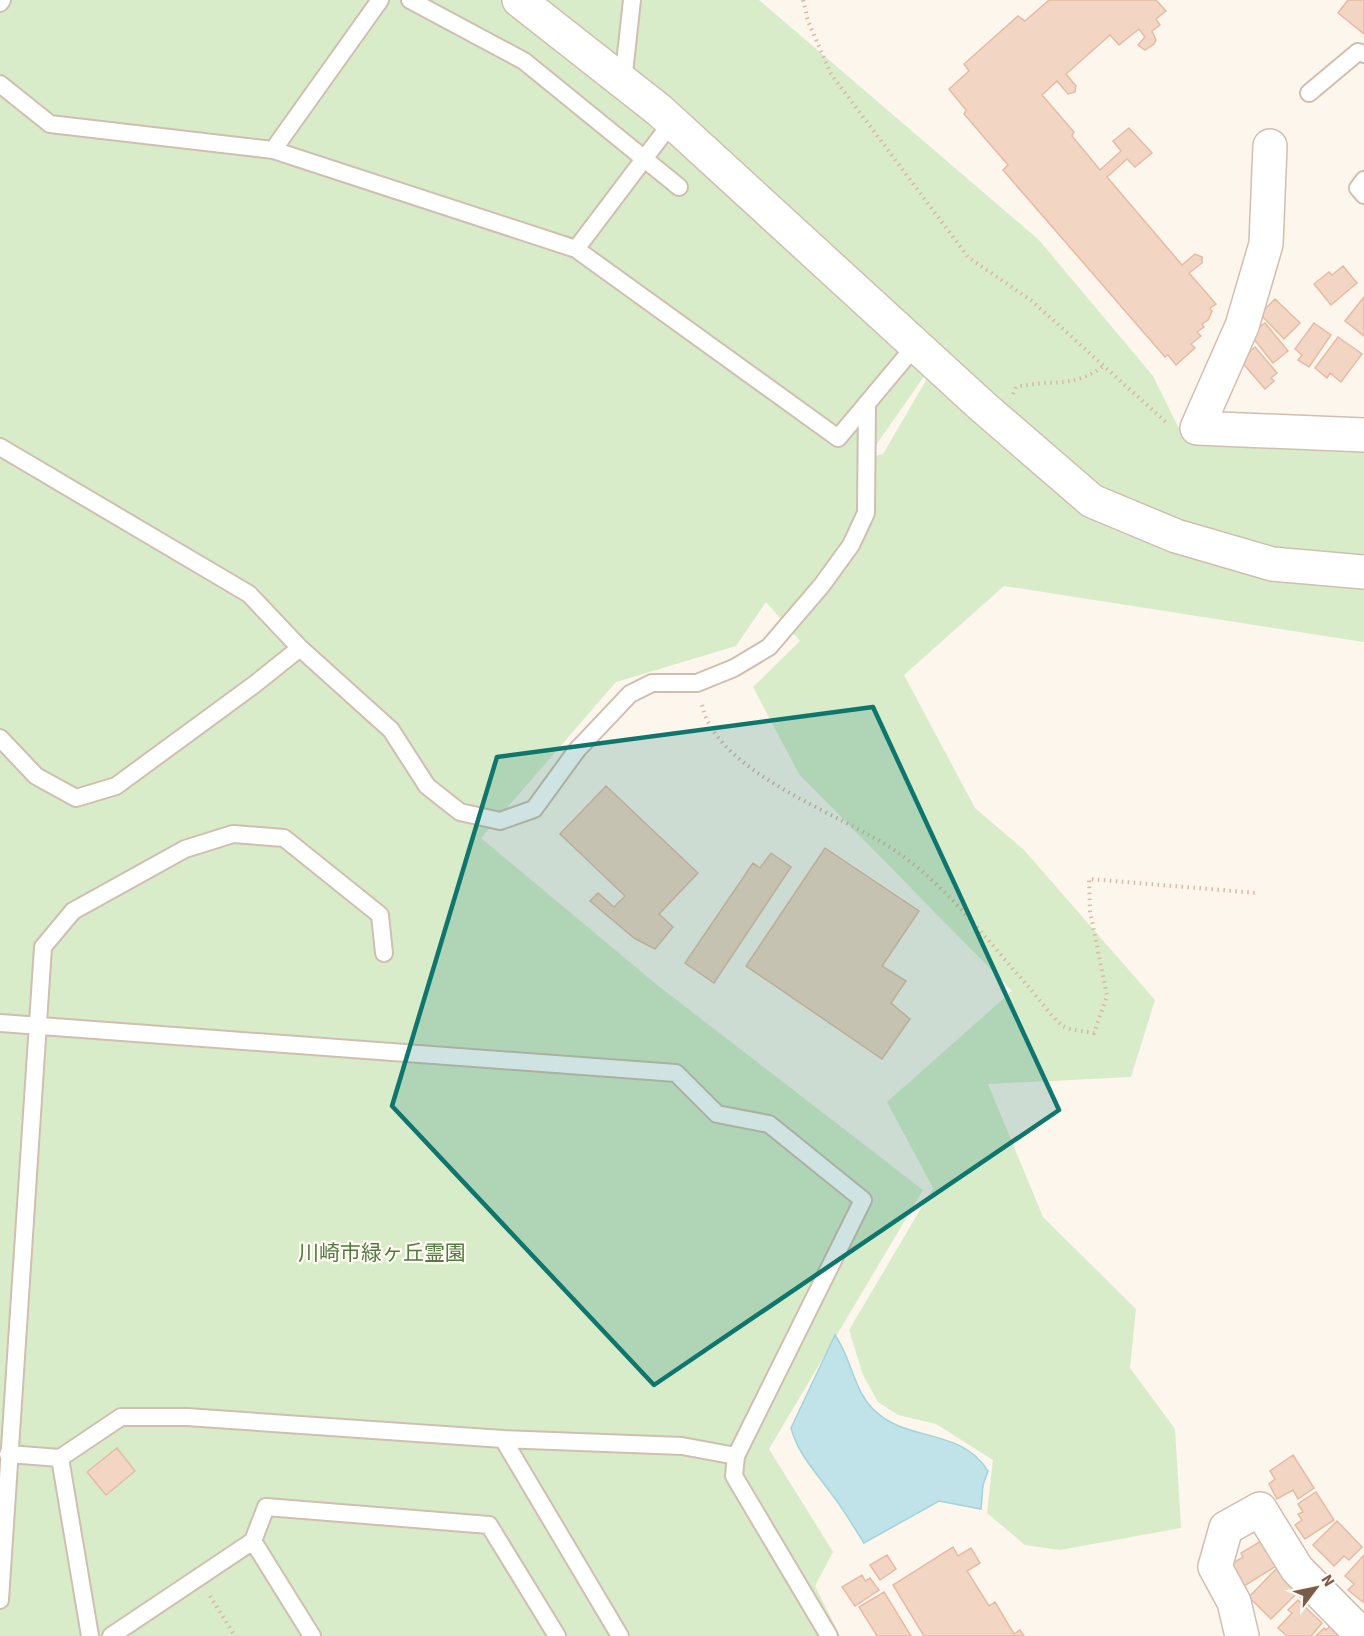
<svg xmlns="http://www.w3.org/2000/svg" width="1364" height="1636" font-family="'Source Sans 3','Noto Sans JP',sans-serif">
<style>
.green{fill:#d8ecc9;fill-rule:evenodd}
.water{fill:#bfe3e8;stroke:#a5d3da;stroke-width:1.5}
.building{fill:#f3d5c3;stroke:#e6bba3;stroke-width:1.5}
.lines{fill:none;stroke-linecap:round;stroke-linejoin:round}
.service-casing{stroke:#d1beb0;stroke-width:20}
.minor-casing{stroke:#d1beb0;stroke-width:36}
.path{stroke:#d9b8a5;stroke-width:4;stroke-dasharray:1.5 4.5;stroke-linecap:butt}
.service{stroke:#fff;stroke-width:16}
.minor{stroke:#fff;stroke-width:33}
.marked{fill:#0f766e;fill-opacity:0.2;stroke:#0f766e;stroke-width:4.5;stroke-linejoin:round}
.labels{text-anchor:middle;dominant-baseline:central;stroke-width:4.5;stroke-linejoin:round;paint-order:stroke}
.park-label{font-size:21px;fill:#537a41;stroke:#fffaf3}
</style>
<rect width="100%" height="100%" fill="#fdf6ec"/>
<!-- green -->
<path class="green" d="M0,0H624L634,45L642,0H759L1039,240L1153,376L1185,441L1364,446V642L1004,586L904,675L975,808L1024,850L1155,1000L1131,1077L988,1084L1043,1217L1136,1309L1130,1368L1175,1429L1181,1528L1060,1550L1025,1545L987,1513L993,1460L936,1424L898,1415L878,1402L863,1375L849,1330L933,1188L887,1102L1012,991L799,774L753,687L800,641L766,602L736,646L616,682L481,838L656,984L923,1190L769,1449L833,1552L815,1586L840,1636H0ZM949,341L883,454L867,458L948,342Z"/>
<!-- water -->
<path class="water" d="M835,1335C851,1357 853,1389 873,1409C906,1443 961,1427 988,1471L983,1485L981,1509L939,1501L864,1543C853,1526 843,1508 830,1492C815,1471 798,1454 791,1428Z"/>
<!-- building -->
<path class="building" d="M1049,0H1156L1166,11L1156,19L1160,25L1152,31L1156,40L1154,44L1145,50L1138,45L1145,37L1139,29L1119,45L1110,35L1066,74L1076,86L1075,92L1068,94L1057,81L1042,95L1074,132L1072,136L1100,170L1121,151L1113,141L1129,128L1152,153L1135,167L1127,159L1107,177L1182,265L1195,254L1202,257V263L1189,273L1216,304L1210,308L1212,311L1208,320L1202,324L1204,327L1197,332L1201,336L1191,344L1195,348L1176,365L1168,355L1165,357L1003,170L1008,165L964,114L966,110L949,89L969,71L964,64L1018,16L1025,21Z
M1348,0H1364V34L1338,13Z
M1343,266L1357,283L1331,305L1314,284L1329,272L1332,275Z
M1364,297V336L1345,321Z
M1275,299L1300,323L1284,339L1260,314Z
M1265,323L1288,351L1273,363L1249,333Z
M1314,323L1331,335L1309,367L1298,360L1302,355L1295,349Z
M1338,337L1362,354L1341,382L1330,373L1327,378L1315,368Z
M1255,347L1277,373L1271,378L1274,381L1265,389L1240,360Z
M606,786L698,873L659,914L673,927L655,949L634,938L590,901L598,893L614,907L625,896L560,834Z
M825,848L919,911L882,966L906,981L891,1003L910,1019L882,1059L746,966Z
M771,853L791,867L714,983L685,963L753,863L760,868Z
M117,1448L135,1471L106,1495L87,1472Z
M1293,1455L1314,1488L1298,1499L1293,1490L1277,1499L1269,1484L1275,1479L1270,1471Z
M1316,1492L1334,1520L1305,1539L1295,1525L1302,1520L1298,1514L1303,1512L1298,1504Z
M1337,1521L1362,1547L1349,1560L1344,1556L1334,1566L1313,1545Z
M1261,1541L1276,1566L1244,1586L1230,1565L1243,1557L1241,1553Z
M953,1547L958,1556L971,1548L980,1563L967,1571L989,1606L995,1602L1014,1634L1020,1630L1024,1636H924L893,1585Z
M887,1555L896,1569L880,1580L870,1565Z
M1364,1555V1601L1363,1602L1348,1590L1354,1584L1345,1576Z
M1276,1569L1299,1591L1271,1619L1249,1597Z
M862,1575L865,1581L870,1578L879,1590L855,1606L842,1587Z
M884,1592L911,1636H877L859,1607Z
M1298,1600L1322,1623L1311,1636H1287L1278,1628L1292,1613L1288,1610Z
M1332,1624L1345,1636H1316L1324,1628L1326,1630Z"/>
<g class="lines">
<!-- service casing -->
<g class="service-casing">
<path id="service" d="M410,0L524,61L679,187
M0,3L2,0
M623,82L632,0
M0,84L50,124L273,150L576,249L838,438L915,346
M1309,93L1358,52L1364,54
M273,150L380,0
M1364,180L1358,188L1364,195
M576,249L672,122
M0,447L249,594L300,648L255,684L116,786L76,798L36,776L0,738
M300,648L391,730L427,786L460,812L500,821L534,809L577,750L630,694L652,683H697L734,668L769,647L822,585L851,545L866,513L867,403
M0,1023L676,1073L717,1114L769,1124L863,1200L736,1456
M503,1439L620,1636
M8,1454L60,1458L121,1417H187L503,1439L682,1446L736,1456L734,1476L829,1636
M60,1458L90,1636
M253,1541L312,1636
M0,1600L43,947L73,911L185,849L233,834L284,838L380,915L384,953
M111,1636L253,1541L266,1507L489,1525L557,1636"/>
</g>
<!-- minor casing -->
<g class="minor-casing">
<path id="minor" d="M519,0L659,110L982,406L1092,501L1176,536L1272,564L1364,572
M1270,146L1266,244L1242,326L1197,428L1364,435
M1242,1636L1234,1602L1215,1567L1226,1528L1260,1509L1297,1569L1363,1636"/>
</g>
<!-- path -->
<path class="path" d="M803,0L808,21L831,74L968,257L1032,301L1168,424
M1013,394L1016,387C1050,379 1072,389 1102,367
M702,705C717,774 843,814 897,852C948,887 986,939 1027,985C1038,997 1050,1016 1063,1026C1071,1031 1086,1031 1094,1033L1107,996L1090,911L1089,879L1257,893
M210,1596L235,1636"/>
<!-- service -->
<use href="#service" class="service"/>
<!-- minor -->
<use href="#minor" class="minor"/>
</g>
<!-- marked area -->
<path class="marked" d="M873,707L1059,1110L654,1385L392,1106L497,757Z"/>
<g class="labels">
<!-- park labels -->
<g class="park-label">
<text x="382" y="1253">川崎市緑ヶ丘霊園</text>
</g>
</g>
<!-- north arrow -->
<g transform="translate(1316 1588) rotate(58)" stroke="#fffaf3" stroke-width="4.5" paint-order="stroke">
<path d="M0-4.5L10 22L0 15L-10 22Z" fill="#7a5c4d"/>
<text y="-9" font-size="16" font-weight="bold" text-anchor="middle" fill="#7a5c4d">N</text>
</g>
</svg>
